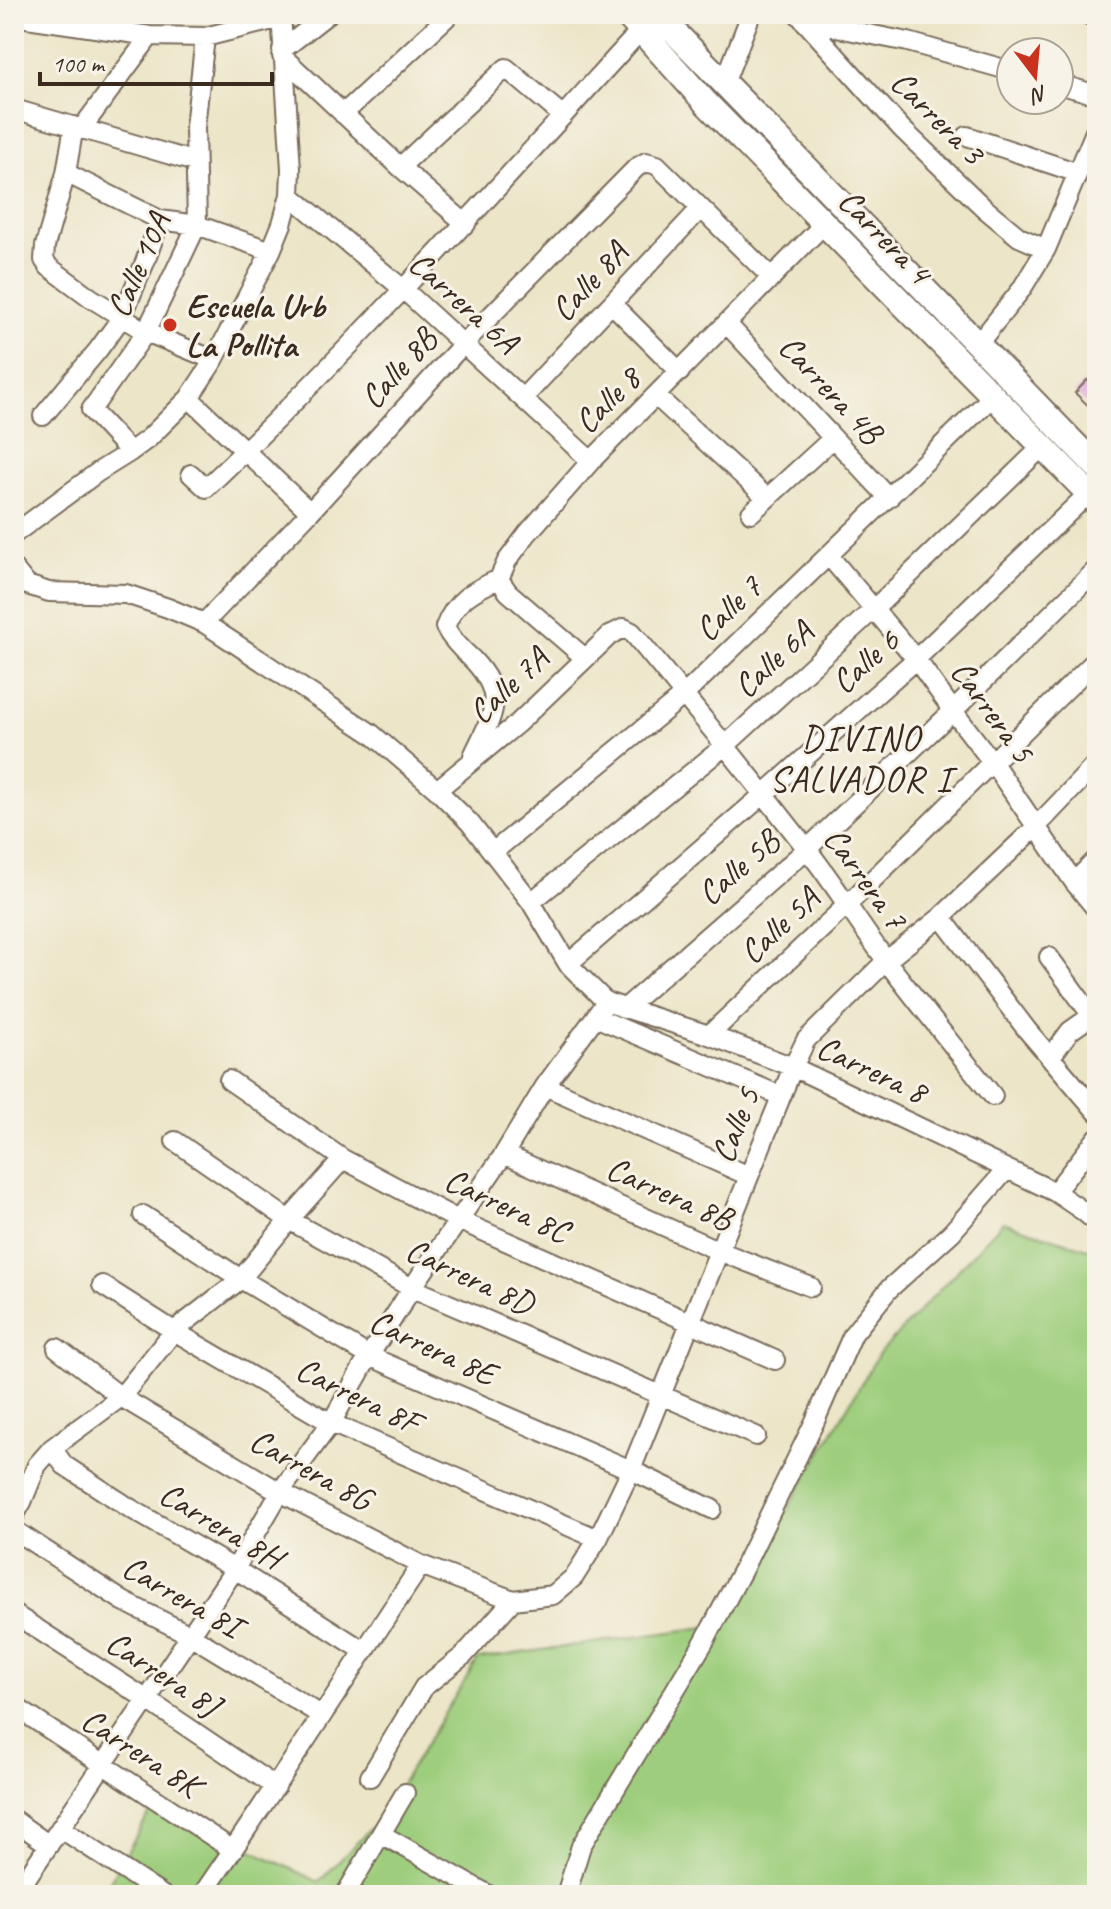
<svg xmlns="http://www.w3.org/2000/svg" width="1111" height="1909" font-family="Caveat,sans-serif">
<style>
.green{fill:#9ece7d;stroke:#6c7c4e;stroke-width:2}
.building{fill:#dca4d8}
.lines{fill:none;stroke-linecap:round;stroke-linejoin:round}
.minor-casing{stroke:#796b5a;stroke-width:22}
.major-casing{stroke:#796b5a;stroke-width:28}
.minor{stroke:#fff;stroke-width:18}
.major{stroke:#fff;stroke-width:24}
.poi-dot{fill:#c8321e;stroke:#f7f3e8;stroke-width:3}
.labels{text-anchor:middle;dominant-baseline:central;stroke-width:6;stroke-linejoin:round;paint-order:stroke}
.street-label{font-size:34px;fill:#3b2a1e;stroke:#f7f3e8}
.poi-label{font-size:34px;font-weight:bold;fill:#3b2a1e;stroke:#f7f3e8;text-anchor:start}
.neighbourhood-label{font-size:36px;letter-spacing:2px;fill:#3b2a1e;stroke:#f7f3e8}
</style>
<rect width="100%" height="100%" fill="#f7f3e8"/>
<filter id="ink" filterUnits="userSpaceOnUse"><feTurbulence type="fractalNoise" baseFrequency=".0125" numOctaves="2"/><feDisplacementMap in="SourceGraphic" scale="16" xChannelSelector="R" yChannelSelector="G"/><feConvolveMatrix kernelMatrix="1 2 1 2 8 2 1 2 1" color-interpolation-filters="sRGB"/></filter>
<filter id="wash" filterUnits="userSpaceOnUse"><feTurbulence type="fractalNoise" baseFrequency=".006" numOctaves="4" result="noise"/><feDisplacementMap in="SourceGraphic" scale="32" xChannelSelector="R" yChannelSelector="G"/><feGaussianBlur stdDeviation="1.8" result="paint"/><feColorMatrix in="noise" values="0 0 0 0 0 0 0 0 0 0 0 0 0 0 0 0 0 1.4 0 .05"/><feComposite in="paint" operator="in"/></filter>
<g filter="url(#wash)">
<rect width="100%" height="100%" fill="#ece5c8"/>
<!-- green -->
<path class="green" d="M1003,1222L1097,1252V1895H102L155,1804L319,1882L379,1820L478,1659L720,1625L878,1355Z"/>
<g id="blocks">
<!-- building -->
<path class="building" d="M1087,380L1097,389V414L1075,393Z"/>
</g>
</g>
<g filter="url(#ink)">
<use href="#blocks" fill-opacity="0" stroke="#796b5a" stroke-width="2"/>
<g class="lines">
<!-- minor casing -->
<g class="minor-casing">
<path id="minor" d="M798,14L902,129L984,208L1019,237L1046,249
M1085,14L1097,18
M20,17L150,36L205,37L281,18
M804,21L908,42L1011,71
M282,50L328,14
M282,56L400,167L466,224
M724,84L751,14
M1059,84L1097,95
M14,109L195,162
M343,114L446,18
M74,126L66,173L45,246L44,260L49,267L91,298L146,332L214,360
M82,128L150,36
M967,136L1078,173
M400,167L506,68L563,116
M66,173L160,220L197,225L271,251
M290,195L403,289L591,461
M612,304L680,372
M727,324L889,498
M977,345L1021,290L1046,249L1097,127
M656,396L767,498
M189,398L310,512
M523,398L701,208
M43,416L98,350L122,317L145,262L160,220
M130,452L91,410L146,332L197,225L195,127L205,37
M191,474L206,488C359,343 499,186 640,31
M751,513L832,439
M14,534L98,472L130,452L149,438L189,398L214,360L271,251L282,224L290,195L291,169L281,14
M829,556L916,659L953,711L993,763L1074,882L1097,910
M14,569L27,585L49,592L126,594L168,608L204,623L372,734L437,790L470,823L531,902L568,964L606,1002L709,1035L793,1067L1055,1192L1083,1211L1097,1223
M499,579L508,592L585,658
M204,623L310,512L464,343L637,167L646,162L657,165L772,278
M473,756C492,715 508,698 473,660C462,650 452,640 445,627C455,600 474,590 499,579L507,561L527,534L591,461L825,223
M437,790L518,723L610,635L624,628L632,632C691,703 750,776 807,849C836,886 860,926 888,963C922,1008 958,1052 993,1096
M493,852L684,695L993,396
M1074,882L1097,859
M531,902L726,745L874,609L1043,446
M941,917L1027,1030L1097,1112
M1049,957L1092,1016
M568,964L763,795L916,659L1089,493
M624,1009L807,849L953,711L1097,569
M595,1017L781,1096
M709,1035L848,904L1097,659
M1050,1058L1070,1031L1097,1012
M229,1080L343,1159L458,1220L775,1360
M545,1086L749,1176
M175,1141L289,1220L412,1288L756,1436
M504,1154L719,1251L811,1287
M1055,1192L1097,1138
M143,1215L241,1279L369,1356L631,1470L712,1509
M102,1285L174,1331L331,1423L598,1539
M57,1348L121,1397L280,1492L421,1565L513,1600L553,1595L574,1577L598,1539L631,1470L793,1067L806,1040L886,961L941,917L1036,827L1097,763
M52,1448L64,1465L128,1507L235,1569L364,1651
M14,1516L22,1502L37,1465L52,1448L121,1397L174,1331L241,1279L289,1220L343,1159
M14,1530L123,1601L190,1635L321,1715
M14,1614L146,1699L276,1787
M14,1706L233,1850
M370,1777L424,1687L464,1655L513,1600
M14,1820L49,1845
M60,1828L162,1895
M381,1834L489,1895
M15,1895L235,1569L280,1492L331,1423L369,1356L412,1288L504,1154L545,1086L606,1002
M202,1895C277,1786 348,1675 421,1565
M345,1895L405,1793
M566,1895L581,1846L704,1642L743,1569L815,1421L853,1334L889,1289L952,1232L1007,1169"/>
</g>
<!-- major casing -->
<g class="major-casing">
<path id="major" d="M626,14L706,103L1097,502
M657,14L1097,467"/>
</g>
<!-- minor -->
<use href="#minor" class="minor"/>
<!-- major -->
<use href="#major" class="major"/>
</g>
</g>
<!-- markers -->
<circle class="poi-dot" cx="170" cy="325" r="8"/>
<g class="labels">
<!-- street labels -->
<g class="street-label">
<text transform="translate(938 117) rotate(45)">Carrera 3</text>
<text transform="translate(885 236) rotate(46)">Carrera 4</text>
<text transform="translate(138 265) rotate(-66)">Calle 10A</text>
<text transform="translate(589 281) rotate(-47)">Calle 8A</text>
<text transform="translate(464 302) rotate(42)">Carrera 6A</text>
<text transform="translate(398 368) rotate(-48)">Calle 8B</text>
<text transform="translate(831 389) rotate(47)">Carrera 4B</text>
<text transform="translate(607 400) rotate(-45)">Calle 8</text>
<text transform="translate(728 608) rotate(-44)">Calle 7</text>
<text transform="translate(773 659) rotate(-43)">Calle 6A</text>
<text transform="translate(865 661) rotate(-42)">Calle 6</text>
<text transform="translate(508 685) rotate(-43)">Calle 7A</text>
<text transform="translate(993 711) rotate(54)">Carrera 5</text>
<text transform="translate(738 867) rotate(-41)">Calle 5B</text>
<text transform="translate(866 878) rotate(54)">Carrera 7</text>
<text transform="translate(779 925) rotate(-43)">Calle 5A</text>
<text transform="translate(872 1069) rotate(25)">Carrera 8</text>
<text transform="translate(735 1125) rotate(-68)">Calle 5</text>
<text transform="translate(670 1193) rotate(24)">Carrera 8B</text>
<text transform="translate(507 1205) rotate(25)">Carrera 8C</text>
<text transform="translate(470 1276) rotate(25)">Carrera 8D</text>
<text transform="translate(433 1347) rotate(25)">Carrera 8E</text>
<text transform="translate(358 1395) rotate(26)">Carrera 8F</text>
<text transform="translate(311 1469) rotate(29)">Carrera 8G</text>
<text transform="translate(221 1525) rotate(31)">Carrera 8H</text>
<text transform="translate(182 1596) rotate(30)">Carrera 8I</text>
<text transform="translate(163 1673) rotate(33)">Carrera 8J</text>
<text transform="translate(141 1752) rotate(33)">Carrera 8K</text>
</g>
<!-- poi labels -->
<g class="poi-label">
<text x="186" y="305">Escuela Urb<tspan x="186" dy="39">La Pollita</tspan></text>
</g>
<!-- neighbourhood labels -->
<g class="neighbourhood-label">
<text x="861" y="738">DIVINO<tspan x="861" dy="41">SALVADOR I</tspan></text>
</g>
</g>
<!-- margin -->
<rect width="1111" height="1909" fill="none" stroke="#f7f3e8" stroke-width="48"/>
<!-- north arrow -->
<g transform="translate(1035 76) rotate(164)"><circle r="38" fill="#f7f3e8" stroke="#aca397" stroke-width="2"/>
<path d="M0-6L14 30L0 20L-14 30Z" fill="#c8321e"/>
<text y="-12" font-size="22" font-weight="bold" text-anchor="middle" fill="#3b2a1e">N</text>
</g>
<!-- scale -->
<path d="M40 72v12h232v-12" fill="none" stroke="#3b2a1e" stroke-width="4"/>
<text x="52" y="72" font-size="24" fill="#3b2a1e" stroke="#f7f3e8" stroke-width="6" paint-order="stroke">100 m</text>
</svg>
